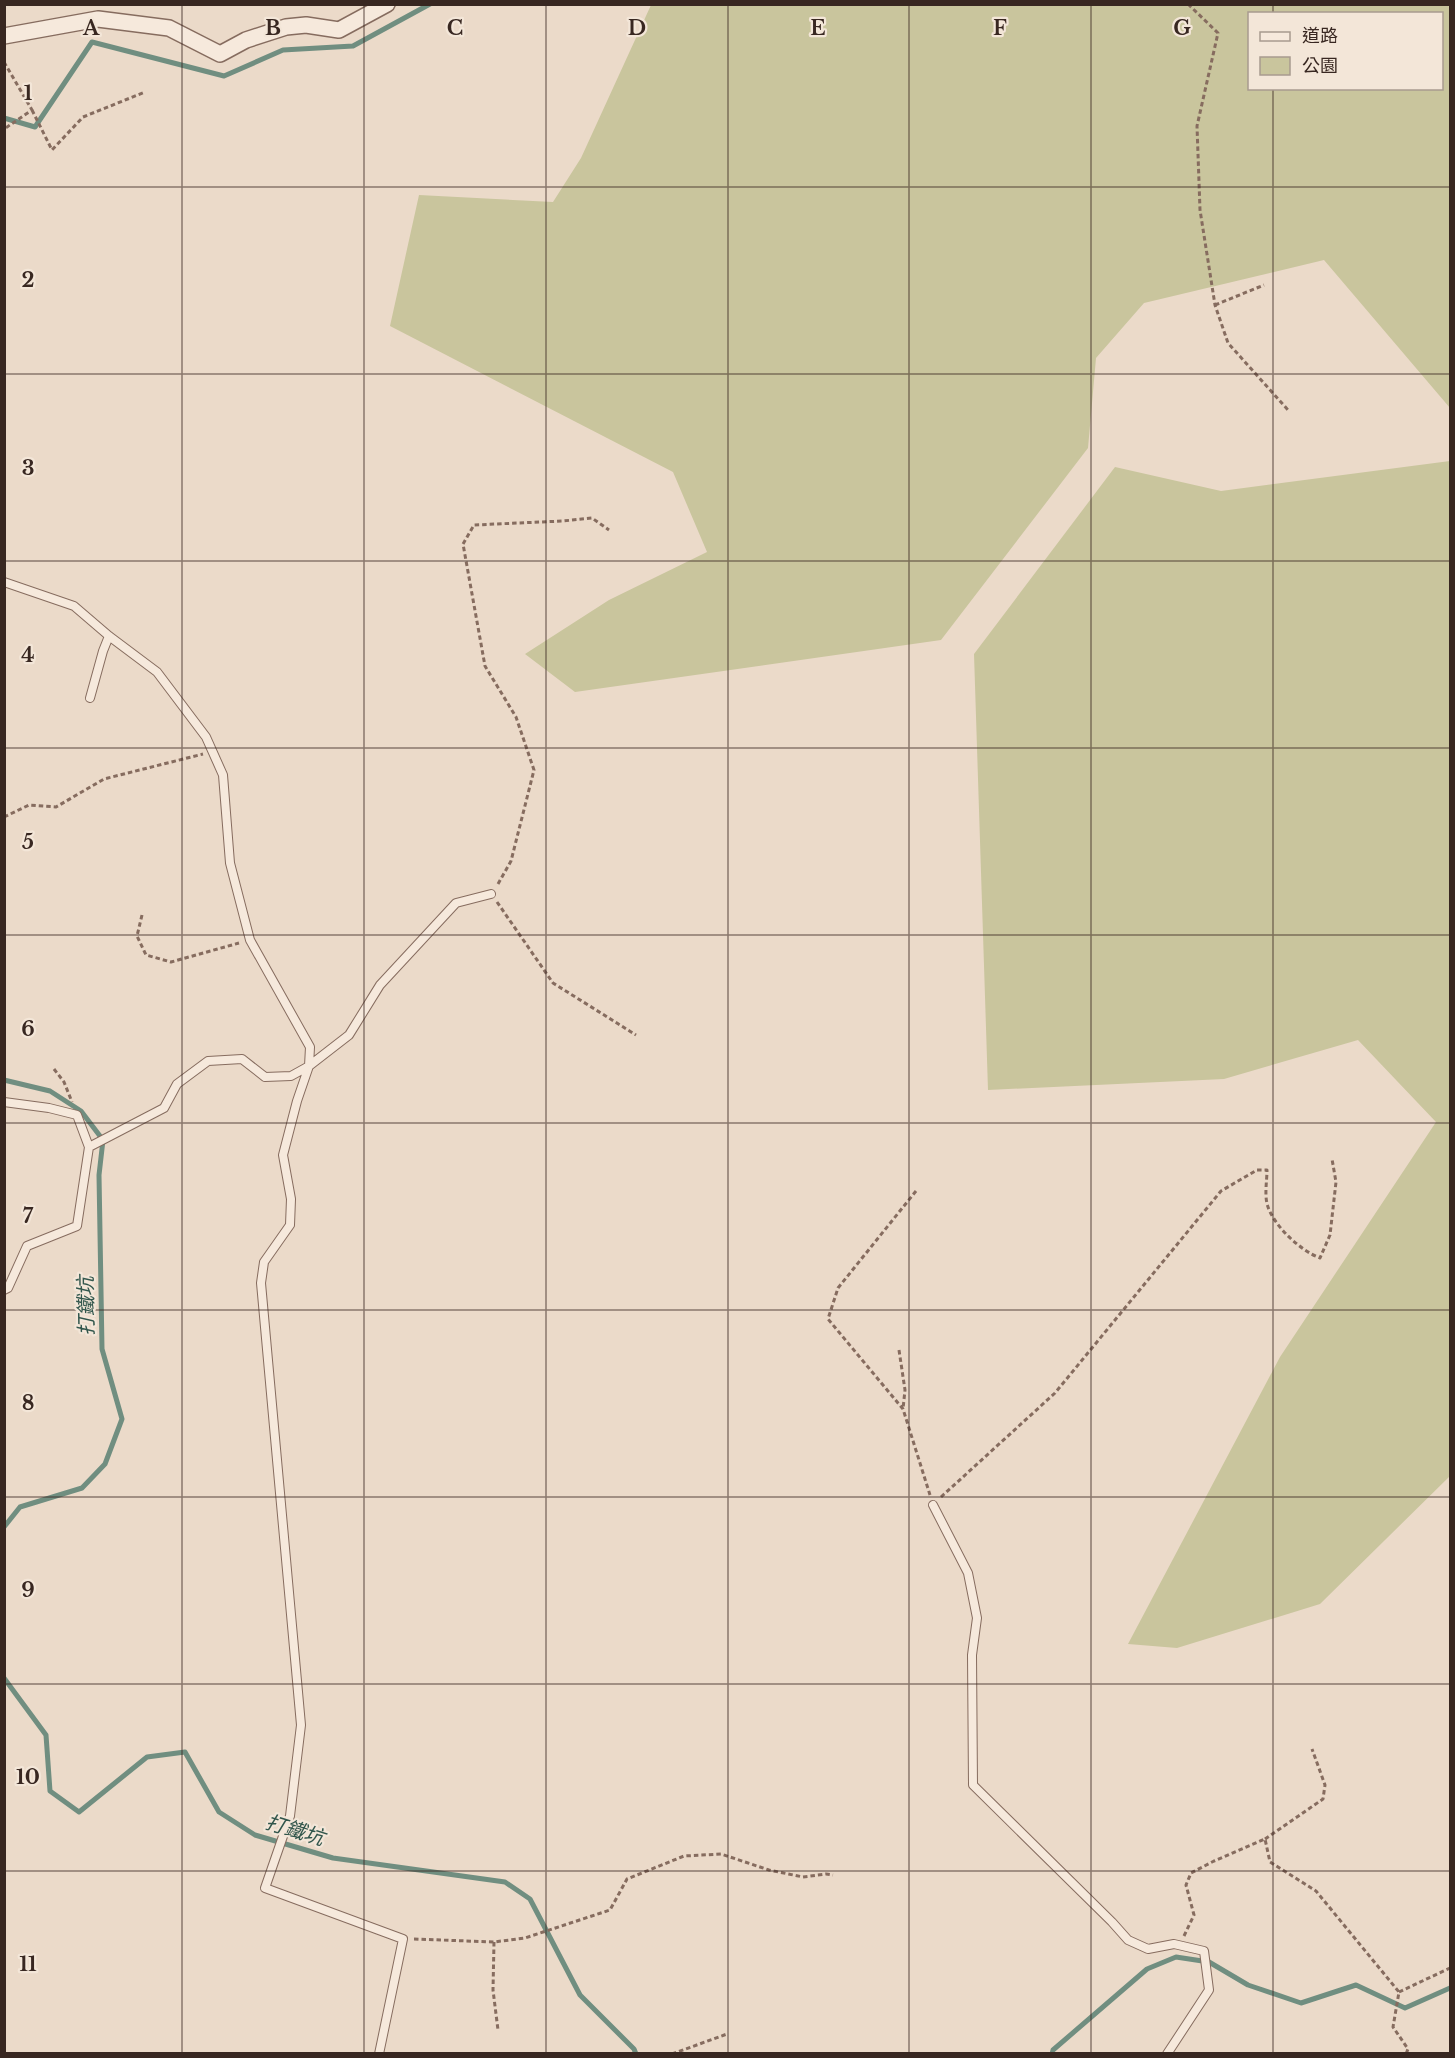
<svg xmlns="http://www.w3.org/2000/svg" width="1455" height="2058" font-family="'Libre Baskerville','Noto Sans TC',serif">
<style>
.green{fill:#c9c59d;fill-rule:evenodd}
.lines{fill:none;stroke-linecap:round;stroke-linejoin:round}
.stream{stroke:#708e80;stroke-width:5}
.lane-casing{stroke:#866c5f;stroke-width:10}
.street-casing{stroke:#866c5f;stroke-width:18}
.path{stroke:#866c5f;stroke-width:3;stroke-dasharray:4.5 3;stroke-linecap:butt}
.lane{stroke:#f6e9dc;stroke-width:8}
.street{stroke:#f6e9dc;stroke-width:15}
.grid{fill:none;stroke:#382721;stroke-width:1.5;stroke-opacity:0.55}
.labels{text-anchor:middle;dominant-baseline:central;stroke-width:4.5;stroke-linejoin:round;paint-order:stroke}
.water-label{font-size:20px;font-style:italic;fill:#32564c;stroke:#f3e6d8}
.grid-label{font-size:20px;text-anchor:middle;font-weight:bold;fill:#382721;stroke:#f3e6d8;stroke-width:4.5;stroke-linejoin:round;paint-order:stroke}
</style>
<rect width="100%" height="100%" fill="#ebdac9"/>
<!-- green -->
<path class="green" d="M651,5H1450V408L1324,260L1144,303L1096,358L1088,448L941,640L575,692L525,654L609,600L707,552L673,472L390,326L419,195L553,202L581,158ZM1250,14H1442V88H1250Z
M1450,461V1476L1320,1604L1177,1648L1128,1644L1280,1357L1436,1122L1358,1040L1224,1079L988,1090L974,654L1115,467L1221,491Z"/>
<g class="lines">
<!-- stream -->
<path class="stream" d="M4,118L35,127L92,42L224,76L283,50L353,46L430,4
M4,1080L50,1091L81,1111L103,1140L99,1175L102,1349L122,1419L105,1464L82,1488L20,1507L4,1527
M4,1678L46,1735L50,1791L79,1812L147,1757L185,1752L219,1812L255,1835L333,1858L505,1882L530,1899L580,1995L634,2049L636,2054
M1052,2054L1053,2050L1147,1969L1176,1957L1209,1962L1248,1985L1301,2003L1356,1985L1405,2008L1450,1988"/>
<!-- lane casing -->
<g class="lane-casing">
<path id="lane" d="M4,582L74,606L109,636L157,672L206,737L223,775L230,863L250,940L310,1047L309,1066L297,1101L283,1155L291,1199L290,1225L264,1262L261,1283L301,1725L290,1816L265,1888L403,1939L379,2054
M90,698L103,651L109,636
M4,1102L49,1108L77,1115L89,1147
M4,1290L8,1288L27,1246L77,1226L89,1147L164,1108L177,1084L208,1061L242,1059L265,1077L291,1076L309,1066L349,1035L380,985L456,903L491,894
M933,1505L968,1573L977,1618L972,1655L973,1785L1112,1922L1128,1940L1148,1949L1174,1944L1204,1951L1209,1990L1167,2054"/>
</g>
<!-- street casing -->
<g class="street-casing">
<path id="street" d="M4,36L98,19L169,28L220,54L246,40L286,27L306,25L339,30L387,4"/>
</g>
<!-- path -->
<path class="path" d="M1188,4L1218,33L1197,126L1200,210L1215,305L1228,343L1288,410
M4,62L32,110L4,129
M32,110L52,150L83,117L145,92
M1215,305L1264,285
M4,817L29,805L56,807L104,779L203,754
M498,884L511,861L534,770L516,717L485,666L463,544L474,525L563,521L592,518L609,530
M497,902L553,983L636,1035
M142,915L137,936L146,955L171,962L239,943
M54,1069L64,1082L72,1102
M916,1191L838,1288L828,1319L903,1409L930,1495
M899,1350L905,1390L903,1409
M941,1497L1055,1393L1221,1191L1257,1170H1267C1267,1181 1264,1196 1268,1207C1275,1227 1301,1251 1320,1258L1330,1235L1336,1182L1332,1159
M1265,1839L1323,1799L1325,1785L1312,1749
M1184,1936L1194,1915L1186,1885L1191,1873L1214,1861L1265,1839L1270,1862L1316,1891L1399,1992L1393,2027L1408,2049L1406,2054
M414,1939L494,1942L525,1938L610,1910L627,1879L684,1856L721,1854L769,1870L803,1877L826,1874L833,1875
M494,1942L493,1990L498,2030
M1399,1992L1450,1968
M672,2054L727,2034"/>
<!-- lane -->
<use href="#lane" class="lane"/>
<!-- street -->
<use href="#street" class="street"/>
</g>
<!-- grid -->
<path class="grid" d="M182,4V2054M364,4V2054M546,4V2054M728,4V2054M909,4V2054M1091,4V2054M1273,4V14M1273,88V2054M4,187H1450M4,374H1450M4,561H1450M4,748H1450M4,935H1450M4,1123H1450M4,1310H1450M4,1497H1450M4,1684H1450M4,1871H1450"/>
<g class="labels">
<!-- water labels -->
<g class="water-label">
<text transform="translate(86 1306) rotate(-91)">打鐵坑</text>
<text transform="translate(295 1830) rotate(17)">打鐵坑</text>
</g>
</g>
<g class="grid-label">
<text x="91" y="35">A</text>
<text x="273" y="35">B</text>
<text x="455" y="35">C</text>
<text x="637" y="35">D</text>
<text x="818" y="35">E</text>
<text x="1000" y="35">F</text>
<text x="1182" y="35">G</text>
<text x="28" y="100">1</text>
<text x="28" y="287">2</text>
<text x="28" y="475">3</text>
<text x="28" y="662">4</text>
<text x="28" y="849">5</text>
<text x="28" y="1036">6</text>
<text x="28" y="1223">7</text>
<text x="28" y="1410">8</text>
<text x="28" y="1597">9</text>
<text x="28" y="1784">10</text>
<text x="28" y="1971">11</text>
</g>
<!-- border -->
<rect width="1455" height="2058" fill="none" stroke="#382721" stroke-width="12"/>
<!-- legend -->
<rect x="1248" y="12" width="195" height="78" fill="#f3e6d8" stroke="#a89a8f" stroke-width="1.5"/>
<rect x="1260" y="32" width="30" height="9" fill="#f6e9dc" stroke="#a89a8f" stroke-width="1.5"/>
<text x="1302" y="42" font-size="18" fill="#382721">道路</text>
<rect x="1260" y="57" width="30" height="18" fill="#c9c59d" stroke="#a89a8f" stroke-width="1.5"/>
<text x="1302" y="72" font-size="18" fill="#382721">公園</text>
</svg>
